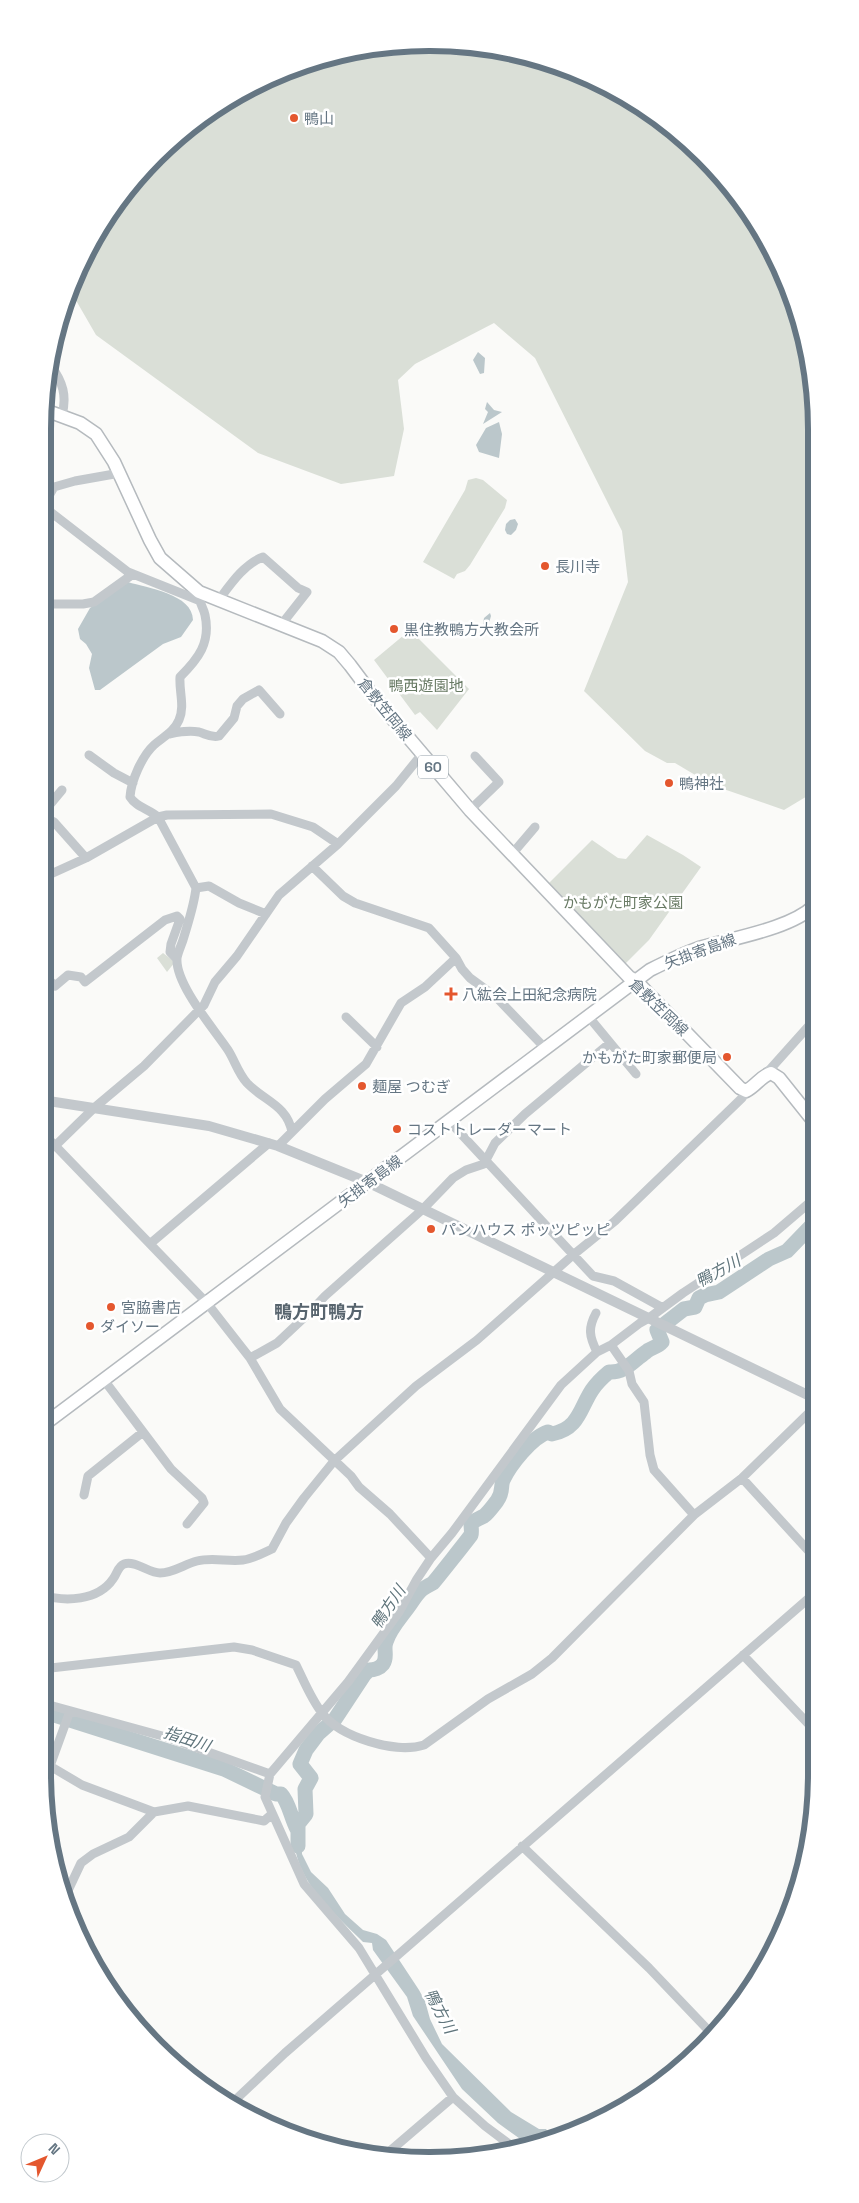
<svg xmlns="http://www.w3.org/2000/svg" width="859" height="2203" font-family="'Space Grotesk','Noto Sans JP',sans-serif">
<style>
.green{fill:#dadfd7}
.water{fill:#bbc7cb}
.lines{fill:none;stroke-linecap:round;stroke-linejoin:round}
.river{stroke:#bbc7cb;stroke-width:15}
.primary-casing{stroke:#b5babe;stroke-width:15}
.minor{stroke:#c3c8cc;stroke-width:9}
.tertiary{stroke:#c3c8cc;stroke-width:10}
.primary{stroke:#fff;stroke-width:12}
.poi-dot{fill:#e4572e;stroke:#fff;stroke-width:2}
.labels{text-anchor:middle;dominant-baseline:central;stroke-width:5;stroke-linejoin:round;paint-order:stroke}
.shield{fill:#fff;stroke:#939fa8;stroke-width:1}
.shield-label{font-size:14px;font-weight:bold;fill:#657683}
.poi-label{font-size:15px;fill:#657683;stroke:#fff;text-anchor:start}
.park-label{font-size:15px;fill:#687a64;stroke:#fff}
.street-label{font-size:15px;fill:#657683;stroke:#fff}
.water-label{font-size:16px;font-style:italic;fill:#60757c;stroke:#fff}
.quarter-label{font-size:18px;font-weight:bold;fill:#57646e;stroke:#fff}
.rim{fill:none;stroke:#657683;stroke-width:6}
</style>
<rect width="100%" height="100%" fill="#fafaf8"/>
<!-- green -->
<path class="green" d="M455,43L530,56L644,108L721,175L787,281L813,379L814,792L784,810L712,785L675,763H667L645,751L584,691L628,582L622,531L535,358L494,323L415,364L398,380L404,429L394,476L341,484L258,453L96,335L70,290L83,258L123,194L175,138L236,94L305,63L379,46Z
M476,478L483,480L507,500L505,508L470,565L465,571L457,574L454,579L423,562L465,490L468,480Z
M410,630L469,689L437,730L420,712L415,715L374,660Z
M647,835L683,855L701,867L649,940L625,964L547,885L592,840L618,858L626,859Z
M163,953L175,962L167,972L157,958Z"/>
<!-- water -->
<path class="water" d="M478,352L485,358L484,373L480,374L473,360Z
M487,402L494,410L502,412L483,424L488,412L485,409Z
M499,422L502,434L499,458L479,452L476,445L486,428Z
M515,519L518,524L516,530L511,535L507,534L505,530L506,524L510,520Z
M128,582C147,588 193,594 193,620L181,637L163,644L100,690H95L89,668L92,654L86,644L80,639L78,629L90,608Z
M490,613L491,616L489,623L494,632V635L488,632L483,624L484,618Z
M301,1825L302,1854L311,1872L328,1888L345,1914L363,1930L377,1934L386,1940L419,1990L425,2001L430,2019L442,2044L511,2112L539,2129H546L551,2136L556,2138L530,2146L498,2123L462,2089L413,2016L407,1997L373,1950L372,1943L363,1942L359,1938C335,1914 304,1888 296,1853C294,1845 295,1835 294,1826Z"/>
<g class="lines">
<!-- river -->
<path class="river" d="M42,1711L224,1769L276,1794H281C289,1802 291,1818 297,1829
M298,1846V1824L306,1814L305,1789L311,1778L300,1764L306,1750L318,1734L335,1719L364,1675L369,1670C374,1670 380,1668 383,1664C388,1657 383,1649 386,1642C390,1628 403,1615 411,1603C420,1590 420,1590 433,1583C435,1581 469,1538 471,1535C472,1532 471,1527 471,1524C475,1519 479,1519 484,1516C489,1512 493,1506 497,1501C504,1491 500,1487 503,1480C510,1465 532,1437 548,1432L552,1434C579,1429 580,1408 592,1390C596,1384 603,1377 609,1372C625,1373 633,1361 646,1352C651,1347 657,1348 662,1342L657,1330L684,1309L695,1307L699,1298L705,1295L719,1292L769,1259L787,1251L815,1222"/>
<!-- primary casing -->
<g class="primary-casing">
<path id="primary" d="M45,410L80,423L96,434L114,462L150,540L160,558L199,592L322,641L339,652L350,665L374,697L470,810L629,977L636,981L740,1088L746,1091C756,1086 761,1076 771,1073L779,1078L815,1123
M42,1426L650,970C666,962 682,954 699,948C732,938 790,929 814,906"/>
</g>
<!-- minor -->
<path class="minor" d="M51,366C63,382 67,396 62,415
M44,507L128,572L198,600
M42,508L54,487L75,481L120,473
M199,592C198,602 203,606 205,615C211,643 198,659 180,677C179,692 185,706 179,720C174,732 163,737 154,745C142,756 131,781 130,797C136,807 149,809 158,817L196,888C194,906 188,923 183,940C181,946 178,952 177,958C175,984 214,1029 228,1050C235,1061 238,1073 247,1083C264,1101 287,1105 292,1132L278,1146
M218,601C230,585 244,564 263,557L298,588L307,592L281,625
M42,604H83L94,602L133,574
M169,734C179,732 188,730 199,732C206,734 211,738 219,736L234,718L237,706L243,699L259,690L280,714
M89,755L114,773L133,783
M470,810L499,782L475,756
M42,814L62,790
M42,816L54,822L86,858
M512,854L535,827
M312,866L343,896L355,903L429,928L456,958L462,969L470,978L496,997L545,1048
M42,878L86,858L158,817L167,815L271,814L313,827L338,844
M196,888L209,886L239,903L266,914
M42,973L55,986L68,975L81,977L85,982L165,920L177,916L180,919L171,944L170,952L177,959
M588,1016L636,1074
M346,1017L377,1047
M765,1075L815,1019
M449,1121L593,1276L614,1281L663,1308
M42,1132L207,1303L250,1358L280,1409L351,1476L359,1487L390,1514L431,1558
M292,1132L325,1099L366,1064L401,1003L425,987L456,958
M42,1152L55,1146L94,1108L144,1066L204,1005L215,982L237,956L279,895L338,844L396,786L422,754
M151,1243L269,1143
M596,1313C588,1328 589,1336 597,1352
M611,1345L629,1371L632,1384L644,1402L650,1455L654,1470L694,1515
M250,1358L277,1343L308,1314L325,1296L423,1209L453,1178L466,1170L484,1164L495,1143L525,1114L610,1043
M104,1380L171,1469L202,1498L204,1503L187,1524
M742,1478L816,1559
M84,1495L88,1476L143,1432
M42,1595C65,1602 98,1601 113,1579C117,1574 118,1566 124,1564C135,1560 149,1573 160,1573C173,1573 185,1564 197,1561C213,1557 228,1562 243,1560C253,1559 263,1553 272,1549L286,1523L304,1498L334,1461L416,1386L477,1340L573,1255L615,1221L742,1098L746,1091
M743,1655L816,1732
M42,1669L234,1647L252,1650L296,1665C304,1681 311,1699 322,1713C340,1737 395,1754 424,1745L488,1699L532,1674L552,1658L694,1515L742,1478L816,1406
M42,1703L166,1737L270,1774
M70,1711L50,1766L82,1785L154,1812L188,1806L264,1821L272,1814
M522,1846L649,1968L711,2033
M64,1899L81,1863L93,1854L129,1837L154,1812
M231,2104L285,2053L816,1592
M517,2150L485,2126L453,2097L426,2058L359,1948L304,1884L265,1797L270,1774L348,1682L399,1612L417,1579L431,1558L452,1533L561,1385L597,1352L611,1345L640,1323L649,1318L683,1293L774,1233L815,1198
M383,2157L453,2097"/>
<!-- tertiary -->
<path class="tertiary" d="M42,1100L209,1126L278,1146L367,1182L816,1399"/>
<!-- primary -->
<use href="#primary" class="primary"/>
</g>
<!-- markers -->
<g class="poi-dot">
<circle cx="294" cy="118" r="5"/>
<circle cx="545" cy="566" r="5"/>
<circle cx="394" cy="629" r="5"/>
<circle cx="669" cy="783" r="5"/>
<path d="M448.5 986.5h5v5h5v5h-5v5h-5v-5h-5v-5h5z"/>
<circle cx="727" cy="1057" r="5"/>
<circle cx="362" cy="1086" r="5"/>
<circle cx="397" cy="1129" r="5"/>
<circle cx="431" cy="1229" r="5"/>
<circle cx="111" cy="1307" r="5"/>
<circle cx="90" cy="1326" r="5"/>
</g>
<g class="labels">
<!-- shield labels -->
<rect class="shield" x="418" y="755.5" width="30" height="23" rx="4"/>
<g class="shield-label">
<text x="433" y="767">60</text>
</g>
<!-- poi labels -->
<g class="poi-label">
<text x="304" y="118">鴨山</text>
<text x="555" y="566">長川寺</text>
<text x="404" y="629">黒住教鴨方大教会所</text>
<text x="679" y="783">鴨神社</text>
<text x="462" y="994">八紘会上田紀念病院</text>
<text x="717" y="1057" text-anchor="end">かもがた町家郵便局</text>
<text x="372" y="1086">麺屋 つむぎ</text>
<text x="407" y="1129">コストトレーダーマート</text>
<text x="441" y="1229">パンハウス ポッツピッピ</text>
<text x="121" y="1307">宮脇書店</text>
<text x="100" y="1326">ダイソー</text>
</g>
<!-- park labels -->
<g class="park-label">
<text x="426" y="685">鴨西遊園地</text>
<text x="623" y="902">かもがた町家公園</text>
</g>
<!-- street labels -->
<g class="street-label">
<text transform="translate(385 709) rotate(51)">倉敷笠岡線</text>
<text transform="translate(700 951) rotate(-20)">矢掛寄島線</text>
<text transform="translate(659 1007) rotate(44)">倉敷笠岡線</text>
<text transform="translate(370 1181) rotate(-37)">矢掛寄島線</text>
</g>
<!-- water labels -->
<g class="water-label">
<text transform="translate(718 1271) rotate(-29)">鴨方川</text>
<text transform="translate(388 1607) rotate(-56)">鴨方川</text>
<text transform="translate(187 1739) rotate(18)">指田川</text>
<text transform="translate(440 2011) rotate(62)">鴨方川</text>
</g>
<!-- quarter labels -->
<g class="quarter-label">
<text x="319" y="1311">鴨方町鴨方</text>
</g>
</g>
<!-- crop -->
<path d="M0 0H859V2203H0ZM429 51H430A378 378 0 0 1 808 429V1774A378 378 0 0 1 430 2152H429A378 378 0 0 1 51 1774V429A378 378 0 0 1 429 51Z" fill="#fff" fill-rule="evenodd"/>
<path class="rim" d="M429 51H430A378 378 0 0 1 808 429V1774A378 378 0 0 1 430 2152H429A378 378 0 0 1 51 1774V429A378 378 0 0 1 429 51Z"/>
<!-- north arrow -->
<g transform="translate(45 2158) rotate(46)"><circle r="24" fill="#ffffff" stroke="#c1c8cd"/>
<path d="M0-4L9 19L0 12L-9 19Z" fill="#e4572e"/>
<text y="-8" font-size="14" font-weight="bold" text-anchor="middle" fill="#657683">N</text>
</g>
</svg>
